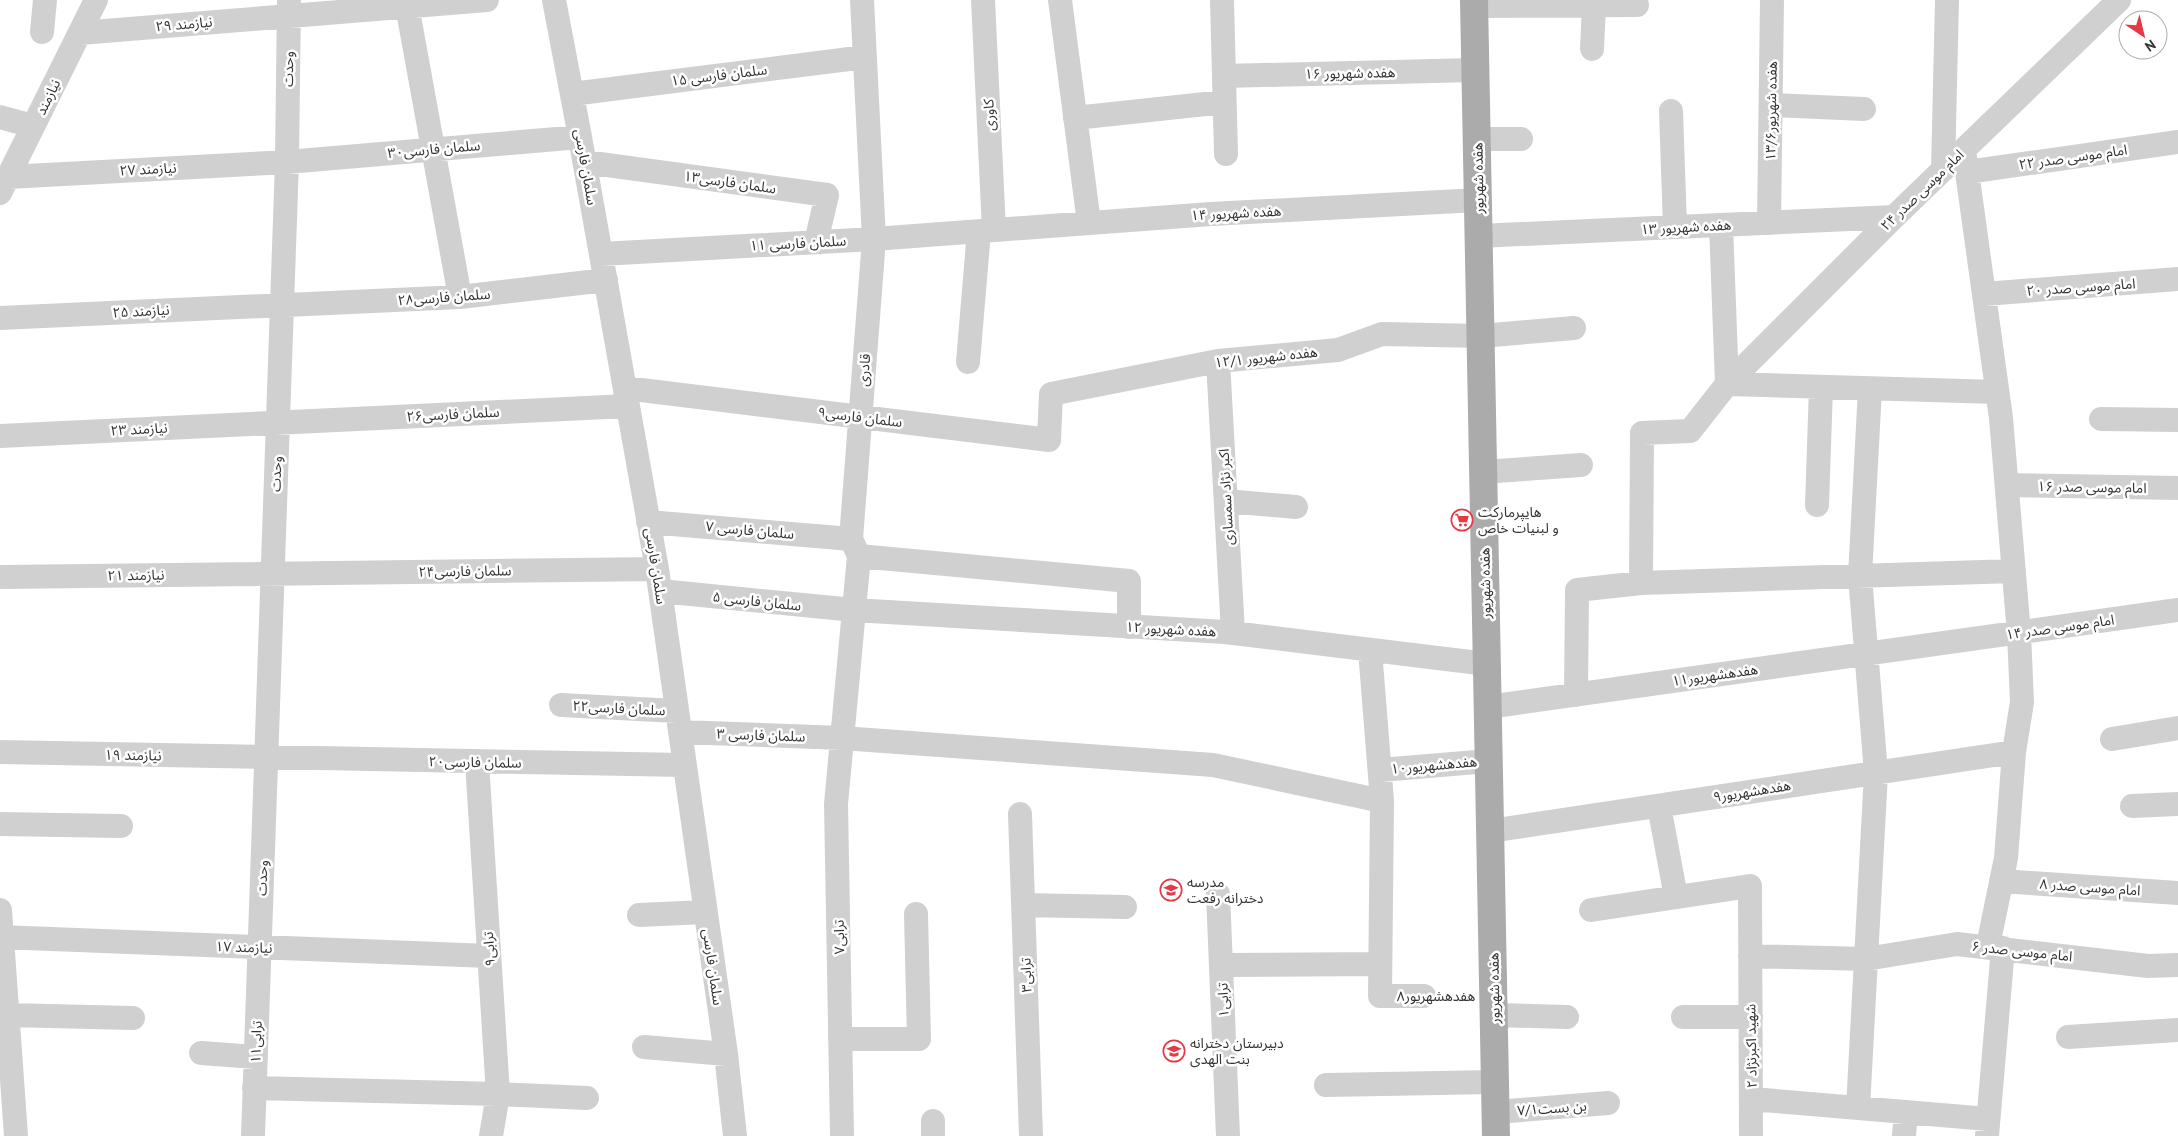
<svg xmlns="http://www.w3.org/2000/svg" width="2178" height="1136" font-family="'PT Sans','Noto Sans Arabic',sans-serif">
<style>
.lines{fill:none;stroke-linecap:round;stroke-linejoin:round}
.path{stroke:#cdcdcd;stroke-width:3;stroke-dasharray:2.5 2.5;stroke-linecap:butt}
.minor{stroke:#d0d0d0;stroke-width:24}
.major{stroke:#ababab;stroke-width:28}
.labels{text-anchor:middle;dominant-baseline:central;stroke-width:5;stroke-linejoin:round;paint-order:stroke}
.street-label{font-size:14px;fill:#333;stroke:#fff}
.poi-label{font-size:14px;fill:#333;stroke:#fff;text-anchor:start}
</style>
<rect width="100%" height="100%" fill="#fff"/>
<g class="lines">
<!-- path -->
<path class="path" d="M1442,996H1473"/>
<!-- minor -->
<path class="minor" d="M406,0L460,297
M554,0L580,137L657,569L726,1054L735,1136
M983,0L994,230
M1060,0L1089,223
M1222,0L1226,154
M1474,6L1637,5
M42,32L45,0
M80,33L487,0
M1592,49L1594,5
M1224,76L1475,70
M572,94L865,57
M1771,105L1864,109
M1671,111L1675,227
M0,117L33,126
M1075,118L1224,102
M1477,139H1521
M1964,150L2001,418L2019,634L2022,702L2014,752L2006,858L1988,946
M585,162L827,195L816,242
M1943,170L1947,0
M1967,172L2178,142
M8,177L287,162L580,137
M0,193L96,0
M1769,223L1772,0
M1721,225L1727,384
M1479,236L1894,217
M601,254L874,239L1211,214L1478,200
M1984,294L2178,279
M0,318L460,297L606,280
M1218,361L1233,633
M968,362L979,231
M1727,384L1997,392
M625,388L1049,440L1051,394L1218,361L1338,350L1382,334L1481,336L1574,328
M2101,419L2178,420
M0,436L628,406
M1483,472L1581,465
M2007,485L2178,488
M1226,501L1296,507
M1817,505L1821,387
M648,522L851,539
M859,556L1129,581V627
M0,577L657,569
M1641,583L1642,433L1690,431L1727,384L1894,217L2119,0
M660,591L854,610L1225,632L1487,664
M1370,650L1382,801L1380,996H1424
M1576,695L1577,590L1641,583L2014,571
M561,705L677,711
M1488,707L2178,610
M680,732L842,738L1213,765L1382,801
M2112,739L2178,728
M0,752L684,765
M477,762L498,1094L491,1136
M1380,770L1489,761
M1659,806L1676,897
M2132,806L2178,804
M1020,814L1031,1136
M0,824L121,826
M1490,831L2014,752
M2001,881L2178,893
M1218,894L1228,1136
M1023,905L1125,907
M0,910L16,1136
M1591,910L1750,886L1751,1136
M639,915L705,912
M0,937L489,956
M1750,956L1866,959L1957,944L2148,966L2178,965
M1221,965L1380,964
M7,1015L133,1018
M1494,1015L1567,1017
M1683,1017H1751
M2068,1037L2178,1030
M840,1039H919L916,914
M644,1047L726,1054
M201,1053L256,1057
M1326,1085L1495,1082
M254,1088L498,1094L587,1098
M1752,1099L1988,1119
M1858,1108L1876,773L1860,576L1870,389
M1496,1112L1608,1103
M933,1121V1136
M253,1136L287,162L289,0
M842,1136L836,804L859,556L851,539L874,239L862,0
M1904,1136L1906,1112
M1987,1136L2003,948"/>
<!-- major -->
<path class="major" d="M1474,0L1496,1136"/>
</g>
<!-- icons -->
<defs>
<g id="supermarket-ring" transform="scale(1.125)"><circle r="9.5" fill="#fff" stroke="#e63946" stroke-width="1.5"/><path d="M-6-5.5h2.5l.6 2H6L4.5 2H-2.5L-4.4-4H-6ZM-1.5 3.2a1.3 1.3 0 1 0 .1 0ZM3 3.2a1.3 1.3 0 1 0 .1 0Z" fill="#e63946"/></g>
<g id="school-ring" transform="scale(1.125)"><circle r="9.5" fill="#fff" stroke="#e63946" stroke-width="1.5"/><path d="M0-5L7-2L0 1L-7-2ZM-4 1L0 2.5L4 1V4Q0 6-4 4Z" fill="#e63946"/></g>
</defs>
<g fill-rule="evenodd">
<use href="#supermarket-ring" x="1462" y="520"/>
<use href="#school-ring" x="1171" y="890"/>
<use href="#school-ring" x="1174" y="1051"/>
</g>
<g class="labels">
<!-- street labels -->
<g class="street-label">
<text transform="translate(184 24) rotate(-5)">نیازمند ۲۹</text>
<text transform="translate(288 69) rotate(-89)">وحدت</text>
<text transform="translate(1350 73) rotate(-1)">هفده شهریور ۱۶</text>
<text transform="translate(719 75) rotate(-7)">سلمان فارسی ۱۵</text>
<text transform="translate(48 97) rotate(-64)">نیازمند</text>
<text transform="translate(1771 111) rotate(-89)">هفده شهریور۱۳/۶</text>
<text transform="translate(989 115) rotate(-93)">کاوری</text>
<text transform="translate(434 149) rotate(-5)">سلمان فارسی۳۰</text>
<text transform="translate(2073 157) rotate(-8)">امام موسی صدر ۲۲</text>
<text transform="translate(586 167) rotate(80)">سلمان فارسی</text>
<text transform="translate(148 169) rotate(-3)">نیازمند ۲۷</text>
<text transform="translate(1478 178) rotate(-91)">هفده شهریور</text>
<text transform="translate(730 182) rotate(8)">سلمان فارسی۱۳</text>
<text transform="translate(1922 190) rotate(-44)">امام موسی صدر ۲۴</text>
<text transform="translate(1236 213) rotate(-3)">هفده شهریور ۱۴</text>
<text transform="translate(1686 227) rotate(-3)">هفده شهریور ۱۳</text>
<text transform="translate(798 243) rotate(-3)">سلمان فارسی ۱۱</text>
<text transform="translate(2081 287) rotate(-4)">امام موسی صدر ۲۰</text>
<text transform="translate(444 297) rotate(-4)">سلمان فارسی۲۸</text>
<text transform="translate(141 311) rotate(-3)">نیازمند ۲۵</text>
<text transform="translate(1266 357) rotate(-6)">هفده شهریور ۱۲/۱</text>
<text transform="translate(864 370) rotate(-86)">قادری</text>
<text transform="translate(453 414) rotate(-3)">سلمان فارسی۲۶</text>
<text transform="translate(860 417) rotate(7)">سلمان فارسی۹</text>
<text transform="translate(139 429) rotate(-3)">نیازمند ۲۳</text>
<text transform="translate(276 474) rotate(-88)">وحدت</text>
<text transform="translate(2092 487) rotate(1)">امام موسی صدر ۱۶</text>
<text transform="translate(1226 497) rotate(-93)">اکبر نژاد سمساری</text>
<text transform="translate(750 530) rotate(5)">سلمان فارسی ۷</text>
<text transform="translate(656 566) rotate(81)">سلمان فارسی</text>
<text transform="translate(465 571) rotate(-1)">سلمان فارسی۲۴</text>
<text transform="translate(136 575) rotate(-1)">نیازمند ۲۱</text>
<text transform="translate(1485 583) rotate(-91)">هفده شهریور</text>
<text transform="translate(757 601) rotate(6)">سلمان فارسی ۵</text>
<text transform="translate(2060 627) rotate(-8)">امام موسی صدر ۱۴</text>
<text transform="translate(1171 629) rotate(3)">هفده شهریور ۱۲</text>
<text transform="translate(1715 675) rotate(-8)">هفدهشهریور۱۱</text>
<text transform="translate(619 708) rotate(3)">سلمان فارسی۲۲</text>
<text transform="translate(761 735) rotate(2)">سلمان فارسی ۳</text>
<text transform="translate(133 755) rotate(1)">نیازمند ۱۹</text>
<text transform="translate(475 762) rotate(1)">سلمان فارسی۲۰</text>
<text transform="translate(1434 765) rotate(-5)">هفدهشهریور۱۰</text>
<text transform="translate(1752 791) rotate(-9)">هفدهشهریور۹</text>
<text transform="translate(262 878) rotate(-88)">وحدت</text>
<text transform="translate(2090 887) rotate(4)">امام موسی صدر ۸</text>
<text transform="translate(839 937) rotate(-91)">ترابی۷</text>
<text transform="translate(244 947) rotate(2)">نیازمند ۱۷</text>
<text transform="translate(489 949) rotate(-94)">ترابی۹</text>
<text transform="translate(2022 951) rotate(6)">امام موسی صدر ۶</text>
<text transform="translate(713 967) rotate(82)">سلمان فارسی</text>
<text transform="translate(1026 975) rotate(-92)">ترابی۳</text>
<text transform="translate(1494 988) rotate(-91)">هفده شهریور</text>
<text x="1436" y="996">هفدهشهریور۸</text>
<text transform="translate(1223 1000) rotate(-92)">ترابی۱</text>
<text transform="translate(256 1042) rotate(-88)">ترابی۱۱</text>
<text transform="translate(1751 1046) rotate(-91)">شهید اکبرنژاد ۲</text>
<text transform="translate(1552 1108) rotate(-4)">بن بست۷/۱</text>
</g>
<!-- poi labels -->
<g class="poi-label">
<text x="1478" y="512">هایپرمارکت<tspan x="1478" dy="16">و لبنیات خاص</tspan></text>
<text x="1187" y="882">مدرسه<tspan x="1187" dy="16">دخترانه رفعت</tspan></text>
<text x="1190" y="1043">دبیرستان دخترانه<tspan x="1190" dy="16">بنت الهدی</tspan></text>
</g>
</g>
<!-- north arrow -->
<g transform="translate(2143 35) rotate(145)"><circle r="24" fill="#ffffff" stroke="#adadad"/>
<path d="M0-4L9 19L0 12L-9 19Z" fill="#e63946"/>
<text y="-8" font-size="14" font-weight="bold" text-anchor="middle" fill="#333333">N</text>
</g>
</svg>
